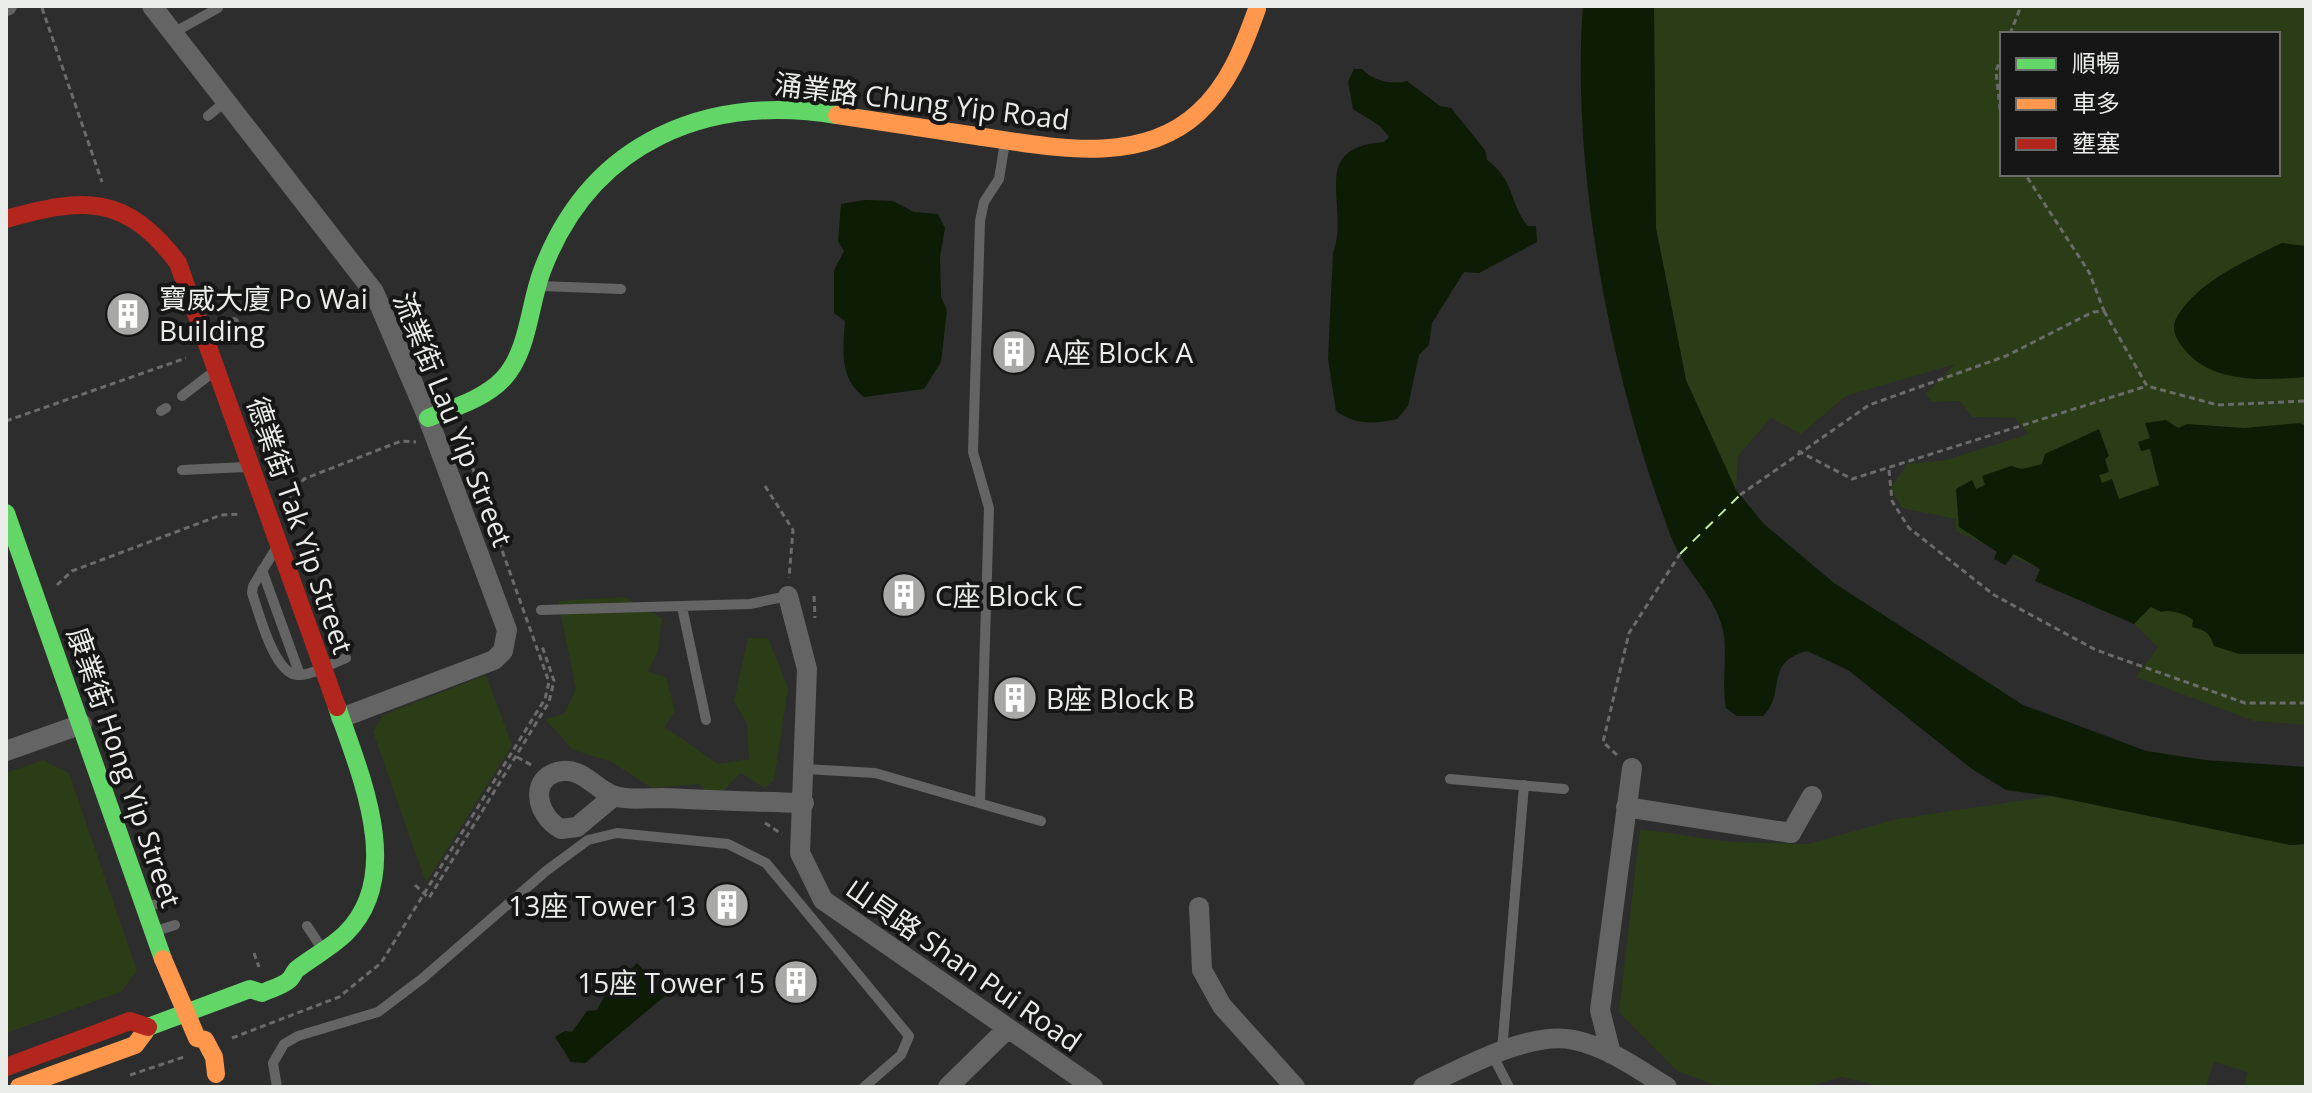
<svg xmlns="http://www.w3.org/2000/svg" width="2312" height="1093" font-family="'Open Sans','Noto Sans TC',sans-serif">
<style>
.green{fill:#2a3d17;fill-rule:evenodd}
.water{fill:#0d1c04}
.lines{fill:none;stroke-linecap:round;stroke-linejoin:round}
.ferry{stroke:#c4eba4;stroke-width:2;stroke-dasharray:10 8;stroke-linecap:butt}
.path{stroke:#6a6b6a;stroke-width:3;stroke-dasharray:6 4;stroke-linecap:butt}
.lane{stroke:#646464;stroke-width:10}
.street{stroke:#646464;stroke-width:20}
.fast{stroke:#63d668;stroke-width:18}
.slow{stroke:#ff974d;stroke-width:18}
.jam{stroke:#b3261e;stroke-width:18}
.labels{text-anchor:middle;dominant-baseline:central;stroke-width:8;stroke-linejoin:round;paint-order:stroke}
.street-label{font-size:28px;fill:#eaece9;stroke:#151615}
.poi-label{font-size:28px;fill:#eaece9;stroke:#151615;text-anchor:start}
</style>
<rect width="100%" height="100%" fill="#2c2d2c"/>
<!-- green -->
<path class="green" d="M1654,6H2306V725L2254,721L2136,677L2158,647L2134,624L2036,581L2040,569L1956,531V519L1902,508L1891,488L1907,464L1946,460L2029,434L2015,418L1972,417L1960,401L1932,402L1926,394L1955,364L1846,396L1801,434L1771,418L1738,456L1736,490L1686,380L1656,228ZM2002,34H2278V174H2002Z
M624,597L662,618L658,651L648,672L666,677L675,711L665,727L718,764L749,759L747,724L734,701L748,638H768L788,688L774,780L765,788L740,773L725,789L710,795L699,784L652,788L610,761L573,750L545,719L564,714L576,689L558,601Z
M486,675L512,745L426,883L373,732L383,715Z
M43,760L69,773L137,971L121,992L6,1033V773Z
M2052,796L2290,845L2306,844V1087H2244L2247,1072L2214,1062L2206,1087H1884L1842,1077L1806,1087H1720L1677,1071L1619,1012L1640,829L1731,842L1808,844L1897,819Z"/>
<!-- water -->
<path class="water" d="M1583,6H1654L1656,228L1686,380L1736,490L1764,524L1834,583L2023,705L2146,751L2205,760L2306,767V844L2290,845L2052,796L2006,790L1972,769L1848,670L1807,651C1763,663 1787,692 1763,716H1737L1726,708C1721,683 1728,655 1723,630C1716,601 1696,581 1681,557C1672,542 1666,523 1660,506C1608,358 1571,163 1583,6Z
M1354,69H1362C1373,81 1392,85 1407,81L1440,106L1451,108L1485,150L1487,160C1516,181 1509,204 1528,226H1536L1537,242L1479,273L1464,272L1432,323L1429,345L1419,355L1408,406L1397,419C1373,424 1356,425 1336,411L1328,359L1333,253C1351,207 1306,147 1384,142L1389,137L1380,126L1353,109L1348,82Z
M865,200L893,201L914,212L938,214L945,228L940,257L941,297L947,310L941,362L924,389L864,397C839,378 843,350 845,321L834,313V270L844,251L838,241L841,204Z
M2282,243L2306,246V377C2263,380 2209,385 2181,345C2175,336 2171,327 2177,317C2197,282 2247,260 2282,243Z
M2166,420L2178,428L2187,424L2244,428L2300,423L2306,426V654H2239L2214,646C2210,633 2205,630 2192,627L2193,620C2186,614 2169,609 2161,612L2151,607L2134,624L2035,581L2040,569L2014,554L2005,565L1994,559L1997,552L1959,527L1956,489L1972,480L1976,489L1985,485L1982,476L2011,466L2022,469L2042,464L2045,454L2099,429L2109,456L2105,459L2109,472L2099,475L2102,483L2112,479L2119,499L2159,485L2150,449L2141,451L2138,442L2150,438L2145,423Z
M637,963L666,995L585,1063L571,1062L555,1037L565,1031L572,1032L587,1011L597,1010L604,997Z"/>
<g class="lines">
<!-- ferry -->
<path class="ferry" d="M1680,554L1740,495"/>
<!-- path -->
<path class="path" d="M42,8L102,182
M2010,34L2021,6
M2002,55L1996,71L2002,128
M2104,311L2147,386L2218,405L2306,401
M6,421L186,358
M1798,451L1852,479L2147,386
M1889,470L1892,501L1909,528L1994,595L2096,650L2245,703H2306
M765,486L793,530L789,578
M1740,495L1869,405L2006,356L2093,312L2104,311L2089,272L2025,174
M289,497L304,479L401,441L416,442
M57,585L72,571L221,515L241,514
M814,596L815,618
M1617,755L1603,742L1629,633L1680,554
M517,757L533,766
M765,823L782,834
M415,885L429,898L549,702L554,681L542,646
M254,953L259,967
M232,1038L339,997L381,963L545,699L549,682L463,441L456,433
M130,1075L184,1057"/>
<!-- lane -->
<path class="lane" d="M173,33L218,8
M208,116L226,101
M540,286L621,289
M186,339L234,322
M182,396L212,373
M161,411L166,408
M182,470L246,467
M275,550L253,586L252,593C259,613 274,673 297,675C311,676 332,663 346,658
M262,570L300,675
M682,607L706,720
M541,610L750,604L788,596
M805,769L875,773L1041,821
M1450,779L1564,789
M980,803L989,508L973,452L980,221L984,202L999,179L1005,142
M147,907L166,901
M307,926L323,950
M156,931L175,925
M1502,1051L1524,785
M1493,1056L1509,1087
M277,1087L273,1063L284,1044L298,1036L378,1012L423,978L546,871L588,840L617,833L728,844L766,863L909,1036L901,1055L864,1087"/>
<!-- street -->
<path class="street" d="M6,6H7
M152,6L374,292L428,418L507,630L503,651L494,660L341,718
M788,596L807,669L800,853L823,900L1093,1087
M6,751L82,724
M614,796L577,827L561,829C535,815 528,775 563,771C583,769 596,789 612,795C626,801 647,798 662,798C709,800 757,802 804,803
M1626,807L1791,833L1812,796
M1199,907L1202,970L1222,1006L1295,1087
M1611,1054L1600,1010L1632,768
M948,1087L1007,1029
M1423,1087C1462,1068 1531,1030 1574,1040C1608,1047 1638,1069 1667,1087"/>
<!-- fast -->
<path class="fast" d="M428,418C453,408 484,399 503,379C529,351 529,305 542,271C591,141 707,94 837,115
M6,513L163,959
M144,1033L148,1027L250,989L262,993C270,989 283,986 289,980C292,978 294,972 296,970C312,957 331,948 346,933C405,874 360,774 337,707"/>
<!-- slow -->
<path class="slow" d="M837,115C881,122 926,128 970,135C1042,145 1137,169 1198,113C1229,85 1243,48 1257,9
M163,959L197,1038L205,1040L214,1057L216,1074
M19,1087L135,1045L144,1033"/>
<!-- jam -->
<path class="jam" d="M6,219C84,197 126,194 178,263L337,707
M6,1067L130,1021L148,1027"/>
</g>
<!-- icons -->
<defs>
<g id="building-disc" transform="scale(2.3)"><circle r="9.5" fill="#a8a9a7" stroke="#151615"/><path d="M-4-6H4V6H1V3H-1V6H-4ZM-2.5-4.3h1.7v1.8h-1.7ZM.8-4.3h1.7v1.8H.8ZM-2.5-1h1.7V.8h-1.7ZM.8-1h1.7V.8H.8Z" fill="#fff"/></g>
</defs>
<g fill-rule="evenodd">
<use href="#building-disc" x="128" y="314"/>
<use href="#building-disc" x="1014" y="352"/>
<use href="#building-disc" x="904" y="595"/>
<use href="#building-disc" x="1015" y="698"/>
<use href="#building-disc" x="727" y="905"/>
<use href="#building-disc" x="796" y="982"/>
</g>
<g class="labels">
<!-- street labels -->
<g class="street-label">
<text transform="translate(922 101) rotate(7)">涌業路 Chung Yip Road</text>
<text transform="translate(454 419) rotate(68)">流業街 Lau Yip Street</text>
<text transform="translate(301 525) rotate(71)">德業街 Tak Yip Street</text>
<text transform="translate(125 767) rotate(71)">康業街 Hong Yip Street</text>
<text transform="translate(964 964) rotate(35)">山貝路 Shan Pui Road</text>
</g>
<!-- poi labels -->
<g class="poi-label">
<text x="159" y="298">寶威大廈 Po Wai<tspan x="159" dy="32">Building</tspan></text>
<text x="1045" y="352">A座 Block A</text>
<text x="935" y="595">C座 Block C</text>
<text x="1046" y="698">B座 Block B</text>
<text x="696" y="905" text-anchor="end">13座 Tower 13</text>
<text x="765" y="982" text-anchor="end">15座 Tower 15</text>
</g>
</g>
<!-- border -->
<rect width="2312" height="1093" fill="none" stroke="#eaece9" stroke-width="16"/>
<!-- legend -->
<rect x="2000" y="32" width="280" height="144" fill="#151615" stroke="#6a6c6a" stroke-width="2"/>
<rect x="2016" y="58" width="40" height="12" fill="#63d668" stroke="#6a6c6a" stroke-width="2"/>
<text x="2072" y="72" font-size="24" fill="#eaece9">順暢</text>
<rect x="2016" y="98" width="40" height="12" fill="#ff974d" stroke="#6a6c6a" stroke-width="2"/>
<text x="2072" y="112" font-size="24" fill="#eaece9">車多</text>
<rect x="2016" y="138" width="40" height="12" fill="#b3261e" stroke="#6a6c6a" stroke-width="2"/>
<text x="2072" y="152" font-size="24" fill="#eaece9">壅塞</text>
</svg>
